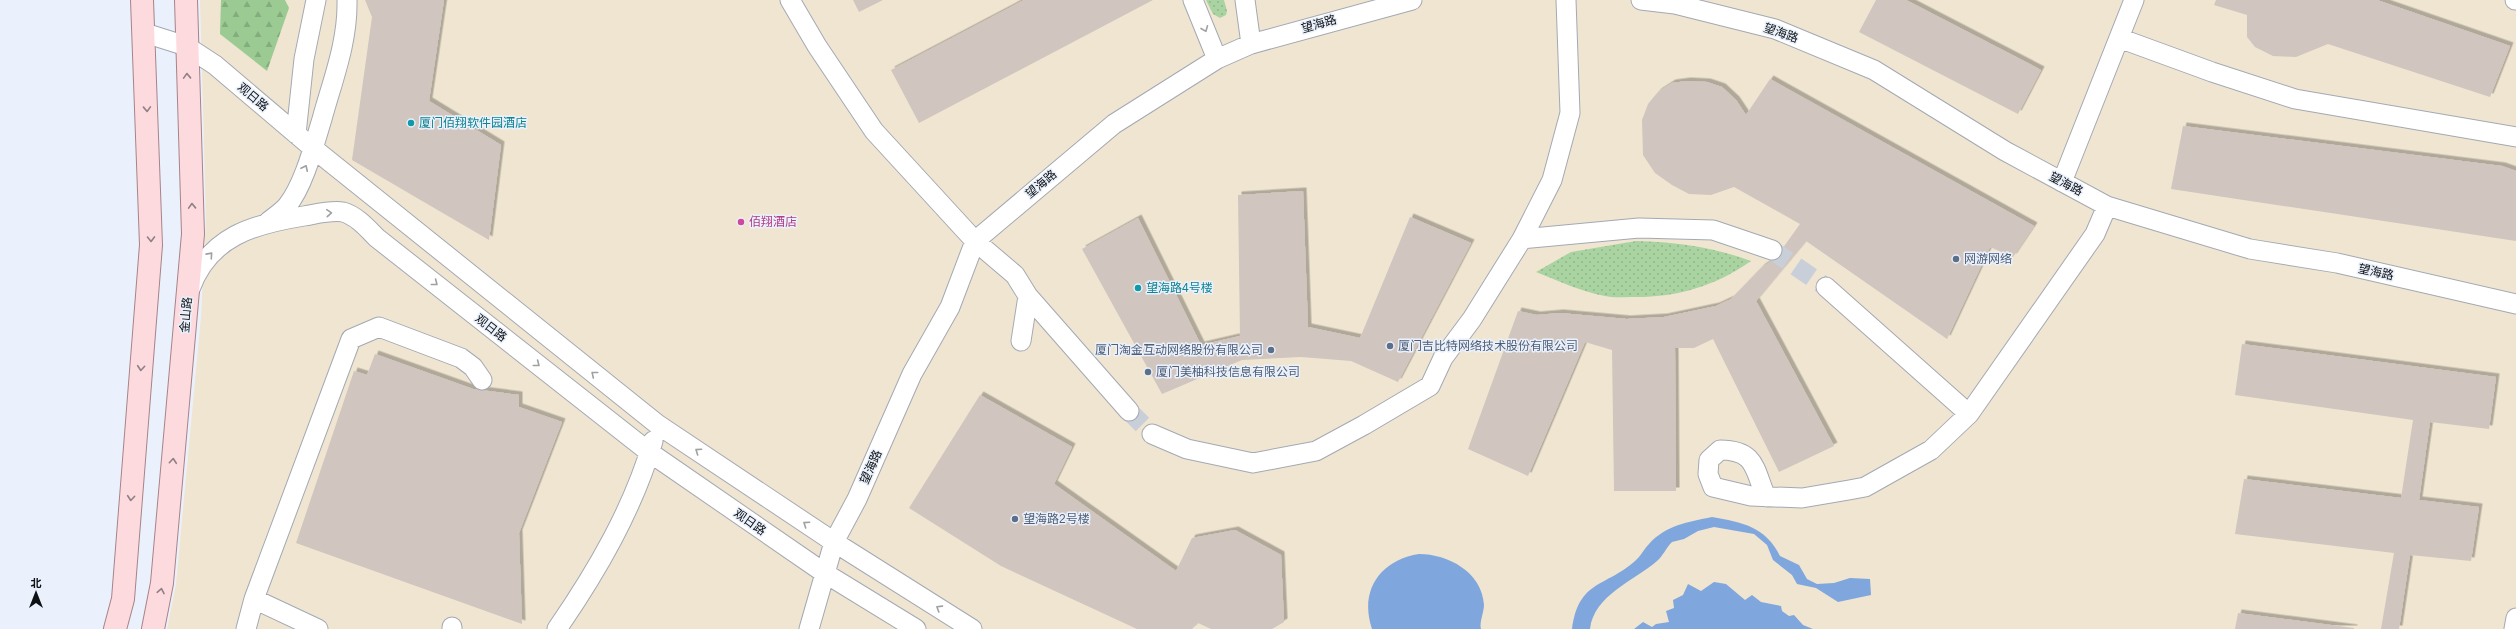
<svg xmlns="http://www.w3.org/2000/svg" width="2516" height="629" font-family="Helvetica,'Noto Sans SC',sans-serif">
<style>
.commercial{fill:#f0e5d1}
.grass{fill:url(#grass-dots)}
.forest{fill:url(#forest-firs)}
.water{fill:#7fa6dd}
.building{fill:#d1c5bf;filter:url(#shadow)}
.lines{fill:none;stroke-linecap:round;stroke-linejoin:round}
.minor-tunnel{stroke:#c9cfd9;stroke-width:19;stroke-dasharray:19 10;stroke-linecap:butt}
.minor-casing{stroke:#a3a9b3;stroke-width:21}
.major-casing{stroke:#a78389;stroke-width:24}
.minor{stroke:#fff;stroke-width:19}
.major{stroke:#fcdade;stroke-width:22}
.oneway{stroke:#9fa0a1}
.oneway2{stroke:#918083}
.culture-dot{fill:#0f9aa8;stroke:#eaf1fc;stroke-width:1.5}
.hotel-dot{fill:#d1479c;stroke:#eaf1fc;stroke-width:1.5}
.service-dot{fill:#5c6f8a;stroke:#eaf1fc;stroke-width:1.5}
.labels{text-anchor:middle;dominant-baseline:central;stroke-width:3;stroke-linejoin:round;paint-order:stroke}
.street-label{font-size:12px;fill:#0e1114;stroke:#eaf1fc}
.culture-label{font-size:12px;fill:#0d838f;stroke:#eaf1fc;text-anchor:start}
.hotel-label{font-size:12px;fill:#b23c85;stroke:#eaf1fc;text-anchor:start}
.service-label{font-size:12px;fill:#4e5e75;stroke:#eaf1fc;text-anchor:start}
</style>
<defs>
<pattern id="grass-dots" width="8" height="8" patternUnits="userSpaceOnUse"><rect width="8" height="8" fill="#a9d4a2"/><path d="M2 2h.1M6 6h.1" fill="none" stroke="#90b58b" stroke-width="1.8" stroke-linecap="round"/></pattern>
<pattern id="forest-firs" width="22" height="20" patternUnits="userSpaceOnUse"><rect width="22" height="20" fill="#9bcb93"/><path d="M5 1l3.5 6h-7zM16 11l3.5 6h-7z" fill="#84ad7e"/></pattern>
<filter id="shadow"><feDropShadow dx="3.5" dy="-3.5" stdDeviation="0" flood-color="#0004"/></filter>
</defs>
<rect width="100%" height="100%" fill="#eaf1fc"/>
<!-- commercial -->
<path class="commercial" d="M200,0H2516V629H167L176,584L201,317L206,221Z"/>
<!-- grass -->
<path class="grass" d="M1206,0H1224L1227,11L1226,15L1220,18L1213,14Z
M1636,241C1677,242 1713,247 1751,261C1714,287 1675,298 1630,297C1622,297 1613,298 1605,296C1582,292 1559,281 1536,272L1571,252Z"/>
<!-- forest -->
<path class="forest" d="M221,0H285L289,8L267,71L220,34Z"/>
<!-- water -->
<path class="water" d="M1712,517C1742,522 1766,527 1780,556L1799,565L1807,579L1817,584L1834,583L1850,578L1870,579L1871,595L1838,602L1816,588L1797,584L1792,575L1773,560L1767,545L1754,534L1714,527L1698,531L1684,539L1672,542C1666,548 1663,556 1657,561C1634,581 1594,595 1590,629H1572C1579,580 1604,588 1635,561C1641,556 1644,549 1649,544C1666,525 1688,522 1712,517Z
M1419,554C1448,554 1482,572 1484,605C1484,612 1479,623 1481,629H1372C1359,591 1380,560 1419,554Z
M1714,582L1726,584L1745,600L1752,595L1761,602L1781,606L1782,611L1789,616L1794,615L1803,625L1813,629H1634L1643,622L1652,627L1656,624L1669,622L1666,611L1674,608L1673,600L1683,595L1688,584L1701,591Z"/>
<!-- building -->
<path class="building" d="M365,0H444L429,101L501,145L489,240L352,160L372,17Z
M853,0H883L859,12Z
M1024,0H1153L919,123L891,70Z
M1876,0H1906L2041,70L2018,114L1859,32Z
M2216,0H2377L2510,46L2490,97L2328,44L2296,57L2273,56L2255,47L2247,37V15L2214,5Z
M1770,79L2034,226L2013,257L1990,247L1947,339L1806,241L1756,301L1834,446L1779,472L1713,339L1694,348H1675L1676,491H1614L1612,350L1585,342L1528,476L1468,449L1518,311L1537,315L1560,313L1627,319L1664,317L1716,306L1731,299L1762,267L1775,259L1800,224L1734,187L1711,195L1689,194L1672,185L1655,173L1643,155L1642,120L1648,104L1658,92L1672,83L1687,81L1707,82L1722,87L1736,100L1746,115Z
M2183,126L2502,166L2516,171V241L2171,189Z
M1303,191L1308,327L1360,338L1410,217L1471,243L1398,382L1351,361L1301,357L1242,360L1162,394L1082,249L1138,218L1201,345L1240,336L1238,195Z
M2242,344L2496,377L2489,429L2430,422L2419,500L2479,507L2471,561L2410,555L2399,629H2381L2394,553L2235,534L2244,479L2401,498L2413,420L2235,395Z
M375,354L473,389L519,395V407L562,422L519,533L522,624L296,543L354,371L367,375Z
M980,395L1072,447L1054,484L1176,571L1192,538L1235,530L1281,555L1284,622L1272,629H1211L1198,623L1192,629H1137L1001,566L909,508Z
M2238,613L2354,628V629H2235Z"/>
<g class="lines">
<!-- minor-tunnel -->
<path class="minor-tunnel" d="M1772,250L1826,287
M1129,411L1152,434"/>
<!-- minor casing -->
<g class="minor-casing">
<path id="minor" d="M790,0L817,46L874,131L975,241L1015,275L1028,296L1129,411
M1193,0L1217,59
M1245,0L1251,44
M1641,0L1675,4L1775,29L1874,70L2005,151L2107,206L2250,249L2337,263L2516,304
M2515,0H2516
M145,33L186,46L215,65L314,149L657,424L834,542L972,629
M2119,38L2212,72L2295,99L2516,137
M296,134L304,59L316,0
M2062,182L2134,0
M268,222C274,217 282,212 287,206C304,185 314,145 322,119C333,79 348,42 347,0
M1522,239L1639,228L1713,230L1772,250
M1826,287L1969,414
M190,289C209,236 254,224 304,216C316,214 331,210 343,212C357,216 368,229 377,238L649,452L823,572L916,629
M1021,341L1028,296
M1152,434L1187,449L1253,463L1316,451L1364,425L1430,386L1443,358L1472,319L1522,239L1552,180L1570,113L1566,0
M1766,497C1754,469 1756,450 1720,450L1709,460L1708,474L1713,487L1751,496L1802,498L1849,490L1865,487L1931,450L1969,414L2095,234L2107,206
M254,599L318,629
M246,629L254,599L351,339L379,327L461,358L473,367L482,380
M452,629V627
M557,629C597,571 633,509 653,441
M809,629L834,542L857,499L912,374L950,307L975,241L1114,124L1217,59L1251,44L1412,0
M2514,629L2516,618"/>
</g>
<!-- major casing -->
<g class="major-casing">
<path id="major" d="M115,629L123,599L151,245L142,0
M153,629L162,583L193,234L186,0"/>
</g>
<!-- minor -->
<use href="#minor" class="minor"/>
<!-- major -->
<use href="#major" class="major"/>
</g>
<!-- one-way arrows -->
<defs><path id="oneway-chevron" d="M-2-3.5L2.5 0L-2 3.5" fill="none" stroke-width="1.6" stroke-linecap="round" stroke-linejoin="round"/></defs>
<g class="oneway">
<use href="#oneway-chevron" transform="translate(1205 29) rotate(68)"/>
<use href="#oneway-chevron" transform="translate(305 168) rotate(-65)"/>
<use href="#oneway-chevron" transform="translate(329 213) rotate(-4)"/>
<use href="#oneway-chevron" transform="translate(210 255) rotate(-48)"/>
<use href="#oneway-chevron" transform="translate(435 283) rotate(38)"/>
<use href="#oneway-chevron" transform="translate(537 364) rotate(38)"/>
<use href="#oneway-chevron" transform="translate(594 374) rotate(-141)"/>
<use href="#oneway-chevron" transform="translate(698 451) rotate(-146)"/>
<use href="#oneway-chevron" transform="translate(806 524) rotate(-146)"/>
<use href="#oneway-chevron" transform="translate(939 608) rotate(-148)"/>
</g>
<g class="oneway2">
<use href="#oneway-chevron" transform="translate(187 76) rotate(-92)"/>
<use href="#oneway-chevron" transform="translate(147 109) rotate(88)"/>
<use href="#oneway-chevron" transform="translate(192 206) rotate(-92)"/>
<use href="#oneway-chevron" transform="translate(151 239) rotate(89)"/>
<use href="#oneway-chevron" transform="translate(141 368) rotate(95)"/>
<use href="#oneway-chevron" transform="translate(173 461) rotate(-85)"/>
<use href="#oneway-chevron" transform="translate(131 498) rotate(95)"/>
<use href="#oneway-chevron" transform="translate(161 591) rotate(-79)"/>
</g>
<!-- markers -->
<g class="culture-dot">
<circle cx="411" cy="123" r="4"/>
<circle cx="1138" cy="288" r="4"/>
</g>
<circle class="hotel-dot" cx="741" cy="222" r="4"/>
<g class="service-dot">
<circle cx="1956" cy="259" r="4"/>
<circle cx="1390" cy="346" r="4"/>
<circle cx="1271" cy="350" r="4"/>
<circle cx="1148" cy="372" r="4"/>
<circle cx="1015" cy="519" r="4"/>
</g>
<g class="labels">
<!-- street labels -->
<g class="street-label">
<text transform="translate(1319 24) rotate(-16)">望海路</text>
<text transform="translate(1781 33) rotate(19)">望海路</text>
<text transform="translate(253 97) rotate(40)">观日路</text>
<text transform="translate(1041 184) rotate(-40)">望海路</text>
<text transform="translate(2066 184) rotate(28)">望海路</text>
<text transform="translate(2376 272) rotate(12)">望海路</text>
<text transform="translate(186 315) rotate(-85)">金山路</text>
<text transform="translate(491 328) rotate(38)">观日路</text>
<text transform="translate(871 467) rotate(-66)">望海路</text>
<text transform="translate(750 522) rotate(35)">观日路</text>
</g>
<!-- culture labels -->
<g class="culture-label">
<text x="419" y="123">厦门佰翔软件园酒店</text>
<text x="1146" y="288">望海路4号楼</text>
</g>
<!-- hotel labels -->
<g class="hotel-label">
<text x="749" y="222">佰翔酒店</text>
</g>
<!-- service labels -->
<g class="service-label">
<text x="1964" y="259">网游网络</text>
<text x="1398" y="346">厦门吉比特网络技术股份有限公司</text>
<text x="1263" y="350" text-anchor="end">厦门淘金互动网络股份有限公司</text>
<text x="1156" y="372">厦门美柚科技信息有限公司</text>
<text x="1023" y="519">望海路2号楼</text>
</g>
</g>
<!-- north arrow -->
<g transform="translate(36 593)" stroke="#eaf1fc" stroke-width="3" paint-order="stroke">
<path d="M0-3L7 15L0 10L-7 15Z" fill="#0e1114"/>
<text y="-6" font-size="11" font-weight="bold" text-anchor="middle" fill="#0e1114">北</text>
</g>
</svg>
